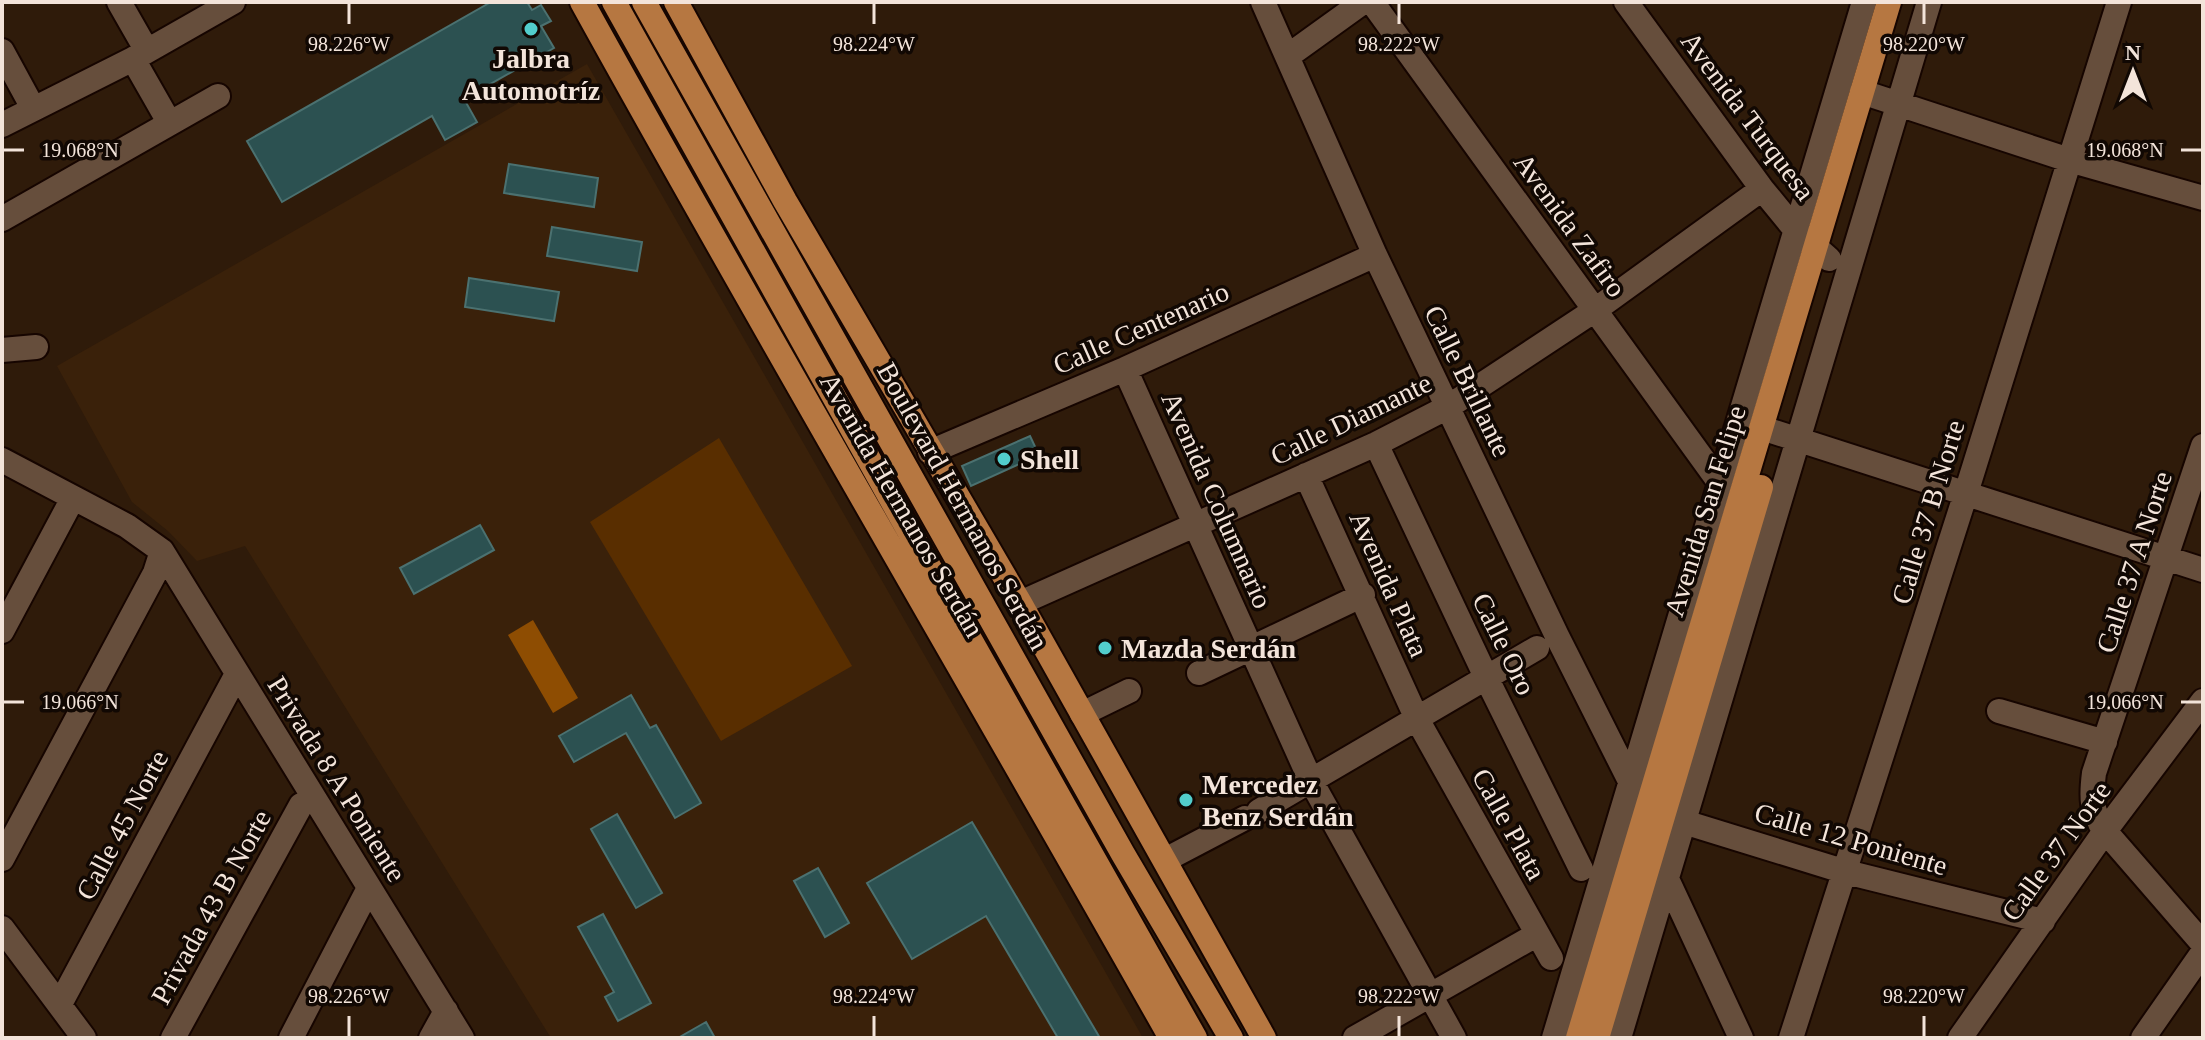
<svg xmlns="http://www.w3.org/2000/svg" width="2205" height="1040" font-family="Georgia,serif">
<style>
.built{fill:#3a210a}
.green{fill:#592e00}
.water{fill:#8e4d02}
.building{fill:#2c5151;stroke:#4b7170;stroke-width:2}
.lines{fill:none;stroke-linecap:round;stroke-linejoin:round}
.minor-casing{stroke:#160500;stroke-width:28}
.major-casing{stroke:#160500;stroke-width:28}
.minor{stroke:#664e3c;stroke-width:24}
.major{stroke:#b67741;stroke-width:24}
.ticks{fill:none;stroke:#f3e4da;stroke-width:3}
.poi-dot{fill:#52cdcc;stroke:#110803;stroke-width:3}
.labels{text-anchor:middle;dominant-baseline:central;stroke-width:7;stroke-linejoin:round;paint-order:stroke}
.poi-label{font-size:28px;font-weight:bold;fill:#f3e4da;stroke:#110803;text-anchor:start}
.street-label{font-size:28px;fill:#f3e4da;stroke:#110803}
.ticks-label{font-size:20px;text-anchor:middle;fill:#f3e4da;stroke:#110803;stroke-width:7;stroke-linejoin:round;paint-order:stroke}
</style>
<rect width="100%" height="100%" fill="#2f1b0a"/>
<!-- built -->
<path class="built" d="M587,64L1143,1038H551L245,546L197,561L168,531L132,502L57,366Z"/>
<!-- green -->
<path class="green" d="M719,438L852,666L721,741L590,522Z"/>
<!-- water -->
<path class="water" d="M533,620L578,698L553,713L508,635Z"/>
<!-- building -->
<path class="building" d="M491,2H527L532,10L541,5L551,21L541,26L554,48L464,99L477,122L445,140L432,116L282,202L247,141Z
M509,164L598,178L594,207L504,193Z
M552,227L642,242L637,271L547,256Z
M469,278L559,292L554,321L465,307Z
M1030,436L1039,455L971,486L962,466Z
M480,525L494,550L414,594L400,568Z
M631,695L650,728L656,725L701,803L675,818L626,733L574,762L559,736Z
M617,814L662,893L636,908L591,829Z
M972,822L1100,1038H1058L986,916L912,959L867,883Z
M818,868L849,923L825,937L794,881Z
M603,914L651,1003L618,1021L605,997L614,992L578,927Z
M706,1022L715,1038H678Z"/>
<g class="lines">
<!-- minor casing -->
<g class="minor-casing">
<path id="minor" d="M119,2L147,51
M1263,2L1375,255L1557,636L1630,781
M1372,2L1720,483
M1626,2L1762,189L1794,228L1829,259
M2,51L33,108
M1288,56L1363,2
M133,59L169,122
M1862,92L2069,160L2203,198
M2,125L133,59L233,2
M2,219L218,96
M2,350L36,347
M1125,369L1311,781L1454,1038
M1762,428L2203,570
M1376,444L1487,679L1581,869
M2203,446L2094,773C2091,797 2091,812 2105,831L2203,944
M930,452L1125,369L1375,255
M2,460L127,526L162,551L462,1038
M1306,475L1417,719L1551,958
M1020,603L1376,444L1448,407L1595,310L1762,189
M2,631L73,498
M1199,673L1363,595
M1999,711L2105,742
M1082,714L1129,691
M1259,811L1537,648
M1671,818L1846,872L2043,921
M2,859L155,573L162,551
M1165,860L1245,818
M1667,879L1741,1038
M2,928L84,1038
M60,1004L237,674
M173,1038L301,805
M291,1038L369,888
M431,1038L446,1011
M1355,1038L1536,935
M1554,1038L1864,2
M1619,1038L1929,2
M1791,1038L1966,493L2119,2
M1960,1038L2105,831L2203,701
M2143,1038L2203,952"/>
</g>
<!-- major casing -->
<g class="major-casing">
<path id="major" d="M582,2C774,350 976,692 1171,1038
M614,2L905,524L1195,1038
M644,2L1123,854L1231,1038
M676,2L785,201L1020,603L1264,1038
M1578,1038L1889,2
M1597,1038L1761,487"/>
</g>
<!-- minor -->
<use href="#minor" class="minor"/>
<!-- major -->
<use href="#major" class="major"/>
</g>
<!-- ticks -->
<path class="ticks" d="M349,4V24M874,4V24M1399,4V24M1924,4V24M4,150H24M2181,150H2201M4,702H24M2181,702H2201M349,1016V1036M874,1016V1036M1399,1016V1036M1924,1016V1036"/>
<!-- markers -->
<g class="poi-dot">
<circle cx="531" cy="29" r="8"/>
<circle cx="1004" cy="459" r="8"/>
<circle cx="1105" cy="648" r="8"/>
<circle cx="1186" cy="800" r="8"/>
</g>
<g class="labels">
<!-- poi labels -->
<g class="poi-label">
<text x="531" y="58" text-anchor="middle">Jalbra<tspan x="531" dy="32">Automotríz</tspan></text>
<text x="1020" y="459">Shell</text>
<text x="1121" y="648">Mazda Serdán</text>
<text x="1202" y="784">Mercedez<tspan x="1202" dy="32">Benz Serdán</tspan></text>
</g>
<!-- street labels -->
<g class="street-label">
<text transform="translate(1748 116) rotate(53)">Avenida Turquesa</text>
<text transform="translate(1570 225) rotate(54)">Avenida Zafiro</text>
<text transform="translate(1141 328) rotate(-24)">Calle Centenario</text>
<text transform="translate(1468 381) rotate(64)">Calle Brillante</text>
<text transform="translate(1351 419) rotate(-26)">Calle Diamante</text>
<text transform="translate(1217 500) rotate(66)">Avenida Columnario</text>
<text transform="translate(902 505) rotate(60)">Avenida Hermanos Serdán</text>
<text transform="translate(963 506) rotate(61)">Boulevard Hermanos Serdán</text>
<text transform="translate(1705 511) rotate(-73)">Avenida San Felipe</text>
<text transform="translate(1928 512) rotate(-73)">Calle 37 B Norte</text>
<text transform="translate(2134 562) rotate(-72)">Calle 37 A Norte</text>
<text transform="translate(1389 584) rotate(66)">Avenida Plata</text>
<text transform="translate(1504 644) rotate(64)">Calle Oro</text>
<text transform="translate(337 779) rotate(58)">Privada 8 A Poniente</text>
<text transform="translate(1509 824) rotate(61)">Calle Plata</text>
<text transform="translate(122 825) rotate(-62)">Calle 45 Norte</text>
<text transform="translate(1851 839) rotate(16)">Calle 12 Poniente</text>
<text transform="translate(2056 851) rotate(-54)">Calle 37 Norte</text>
<text transform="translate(211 907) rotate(-61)">Privada 43 B Norte</text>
</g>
</g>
<g class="ticks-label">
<text x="349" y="51">98.226°W</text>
<text x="874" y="51">98.224°W</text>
<text x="1399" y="51">98.222°W</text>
<text x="1924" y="51">98.220°W</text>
<text x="80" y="157">19.068°N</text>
<text x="2125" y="157">19.068°N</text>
<text x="80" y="709">19.066°N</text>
<text x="2125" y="709">19.066°N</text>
<text x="349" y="1003">98.226°W</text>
<text x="874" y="1003">98.224°W</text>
<text x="1399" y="1003">98.222°W</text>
<text x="1924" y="1003">98.220°W</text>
</g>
<!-- border -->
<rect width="2205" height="1040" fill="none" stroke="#f3e4da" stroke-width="8"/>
<!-- north arrow -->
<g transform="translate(2133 72)" stroke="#110803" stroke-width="6" paint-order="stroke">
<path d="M0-6L14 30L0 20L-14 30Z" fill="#f3e4da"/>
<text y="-12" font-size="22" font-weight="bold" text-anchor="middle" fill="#f3e4da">N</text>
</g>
</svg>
